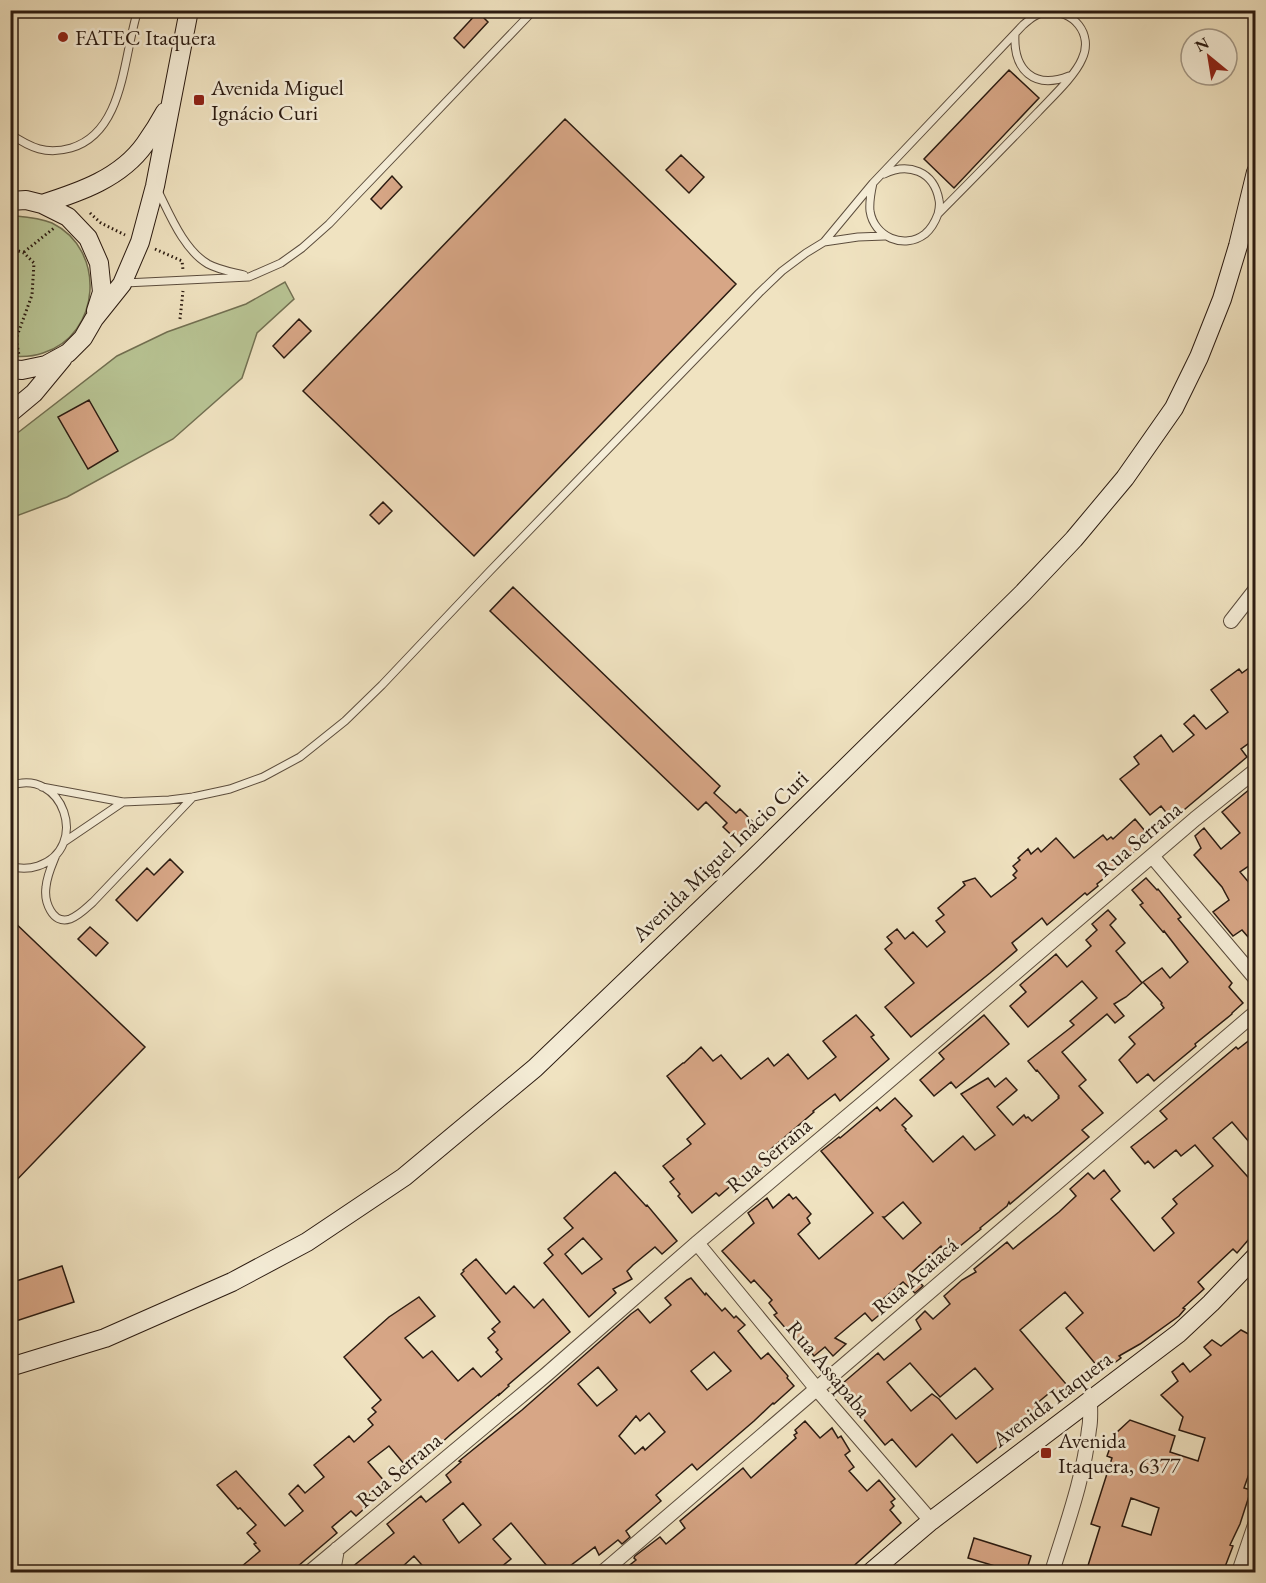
<svg xmlns="http://www.w3.org/2000/svg" width="1266" height="1583" font-family="'EB Garamond',serif">
<style>
.green{fill:#b8c494;stroke:#727052;stroke-width:1.5}
.building{fill:#d7a686;stroke:#2b1b11;stroke-width:1.5;fill-rule:evenodd}
.lines{fill:none;stroke-linecap:round;stroke-linejoin:round}
.lane-casing{stroke:#5c4d3d;stroke-width:9}
.street-casing{stroke:#5c4d3d;stroke-width:16}
.secondary-casing{stroke:#2b1b11;stroke-width:20}
.path{stroke:#2b1b11;stroke-width:3;stroke-dasharray:1.5 3;stroke-linecap:butt}
.lane{stroke:#f5edd7;stroke-width:7}
.street{stroke:#f5edd7;stroke-width:14}
.secondary{stroke:#f5edd7;stroke-width:18}
.poi-dot{fill:#8f2418;stroke:#f5edd7;stroke-width:2}
.labels{text-anchor:middle;dominant-baseline:central;stroke-width:5;stroke-linejoin:round;paint-order:stroke}
.poi-label{font-size:22px;fill:#2b1b11;stroke:#f5edd7;text-anchor:start}
.street-label{font-size:22px;fill:#2b1b11;stroke:#f5edd7}
</style>
<rect width="100%" height="100%" fill="#f0e3c1"/>
<filter id="stains"><feTurbulence type="fractalNoise" baseFrequency=".00333" numOctaves="4"/><feColorMatrix values="0 0 0 0 .2 0 0 0 0 .09 0 0 0 0 .02 0 0 0 .5 -.17"/></filter>
<radialGradient id="worn" r=".72"><stop offset=".6" stop-color="#630" stop-opacity="0"/><stop offset="1" stop-color="#630" stop-opacity=".3"/></radialGradient>
<!-- green -->
<path class="green" d="M16,216C28,217 40,218 52,223C107,250 101,335 43,353C32,357 21,357 11,356L10,217Z
M285,282L294,299L257,333L242,378L173,439L67,497L11,518V438L117,356L167,332L246,304Z"/>
<!-- building -->
<path class="building" d="M478,12L488,22L464,48L454,38Z
M1009,70L1039,98L954,188L924,159Z
M565,119L736,284L474,556L303,391Z
M681,155L704,177L689,193L666,170Z
M392,176L402,187L381,209L371,199Z
M299,319L311,331L284,358L273,346Z
M89,400L118,451L88,469L58,417Z
M383,502L392,511L379,524L370,515Z
M513,587L720,786L714,793L736,813L740,809L759,828L742,845L723,827L727,823L706,802L698,810L490,611Z
M1256,663V738L1241,749L1247,757L1172,820L1161,806L1150,815L1120,779L1139,764L1134,757L1161,735L1173,752L1194,735L1184,724L1194,715L1206,729L1228,712L1211,690L1239,669L1242,673Z
M1256,784V861L1240,872L1256,891V946L1242,930L1233,936L1213,912L1229,900L1222,887L1194,855L1201,848L1195,836L1204,828L1221,849L1240,833L1222,812Z
M1135,819L1145,831L1134,841L1140,847L1116,867L1117,868L1097,884L1098,886L1087,895L1085,893L1047,925L1042,918L1012,943L1017,950L990,973L911,1037L885,1007L914,983L885,949L892,943L887,937L897,929L905,939L913,932L927,947L945,932L936,921L944,915L938,908L965,885L963,882L975,878L991,897L1016,878L1013,875L1017,871L1013,866L1020,860L1018,858L1028,849L1031,854L1038,848L1041,852L1056,838L1074,858L1103,835L1107,840L1111,837L1113,839Z
M170,859L183,872L137,921L116,900L147,868L154,875Z
M1146,878L1157,890L1158,889L1181,917L1178,919L1232,983L1229,987L1243,1003L1232,1013V1014L1195,1044L1196,1046L1154,1081L1148,1074L1137,1083L1119,1060L1135,1044L1129,1037L1164,1008L1161,1004L1162,1003L1143,982L1162,968L1170,978L1188,962L1164,931L1163,932L1140,905L1143,903L1132,890Z
M1108,910L1116,919L1110,925L1125,943L1116,951L1142,983L1126,997L1114,1004L1124,1016L1115,1023L1107,1014L1062,1052L1086,1080L1079,1086L1103,1113L1082,1130L1089,1137L1010,1204L1009,1202L1007,1206L980,1228L981,1229L949,1255L941,1246L911,1273L923,1286L915,1293L903,1282L883,1299L889,1307L872,1321L865,1313L835,1338L846,1344L833,1356L825,1347L814,1356L811,1352L808,1354L774,1315L777,1313L769,1303L772,1300L754,1280L751,1283L722,1251L754,1223L748,1213L767,1198L773,1208L789,1194L793,1199L796,1197L811,1214L807,1218L810,1223L798,1234L819,1259L873,1213L821,1151L839,1137L840,1138L877,1107L880,1111L895,1098L912,1116L902,1125L906,1129L905,1130L933,1162L963,1136L975,1150L995,1135L961,1094L988,1078L995,1087L1006,1078L1017,1090L997,1107L1013,1125L1024,1115L1026,1118L1028,1117L1032,1121L1059,1098L1058,1097L1059,1096L1037,1070L1036,1071L1028,1061L1074,1025L1070,1021L1097,998L1082,981L1028,1027L1010,1006L1026,992L1020,985L1056,954L1067,967L1091,946L1086,940L1097,930L1092,924ZM903,1202L921,1223L903,1239L883,1217H885Z
M10,918L145,1047L10,1187Z
M90,927L108,943L96,956L78,939Z
M856,1015L874,1035L871,1037L889,1059L840,1101L835,1094L813,1111L814,1112L763,1156L768,1162L751,1177L747,1172L719,1196L716,1193L692,1213L678,1196L680,1194L670,1182L674,1179L663,1166L691,1144L687,1139L705,1124L667,1076L683,1063H684L701,1047L713,1061L721,1055L741,1079L768,1058L774,1066L788,1054L808,1079L836,1057L823,1041Z
M984,1015L1009,1044L956,1088L951,1082L934,1096L920,1080L944,1059L939,1053Z
M1256,1035V1150L1232,1122L1213,1138L1256,1186V1231L1237,1253L1233,1249L1198,1282L1204,1289L1183,1308L1185,1309L1179,1316L1140,1344L1119,1356L1121,1358L1102,1372L1066,1328L1083,1313L1065,1292L1020,1330L1072,1391L1062,1398L1053,1390L1036,1404L1042,1412L977,1463L952,1434L916,1467L892,1439L885,1445L855,1409L860,1405L843,1383L878,1353L884,1360L921,1329L916,1320L925,1311L933,1319L950,1304L944,1296L962,1280L976,1272L974,1269L1007,1242L1013,1249L1059,1212L1076,1196L1070,1189L1088,1173L1094,1179L1104,1170L1120,1191L1111,1199L1154,1251L1174,1233L1162,1218L1177,1204L1173,1199L1213,1166L1195,1145L1181,1156L1176,1150L1154,1168L1148,1161L1145,1164L1131,1147L1167,1119L1160,1111L1236,1047L1238,1049ZM910,1363L940,1397L975,1368L993,1389L956,1419L939,1399L932,1394L911,1411L887,1382Z
M615,1172L646,1206L647,1205L677,1241L662,1254L655,1247L633,1265L627,1271L632,1279L613,1289L616,1293L589,1317L544,1263L553,1255L548,1249L573,1228L564,1218ZM583,1238L602,1259L582,1274L565,1254Z
M476,1259L506,1294L514,1286L534,1308L543,1299L570,1332L508,1385L509,1386L499,1395V1394L450,1435L410,1471L389,1446L368,1462L385,1482L368,1496L373,1501L356,1516L351,1511L332,1527L337,1533L291,1572H235L260,1551L254,1544L256,1543L247,1533L256,1525L240,1508L238,1509L217,1485L236,1471L285,1526L303,1511L289,1494L298,1485L305,1493L324,1477L314,1465L349,1436L354,1442L373,1425L368,1419L376,1412L372,1408L381,1400L344,1357L389,1317L419,1297L435,1316L405,1338L423,1358L432,1351L458,1381L473,1368L481,1377L502,1359L496,1352L498,1350L488,1338L495,1332L492,1329L500,1322L461,1274L464,1271L463,1270Z
M62,1266L74,1302L10,1323V1283Z
M691,1278L705,1295L706,1293L722,1311L725,1308L734,1318L736,1316L745,1325L738,1331L761,1359L768,1353L788,1376L787,1378L794,1386L774,1404L773,1403L754,1421L697,1470L692,1464L656,1495L661,1501L626,1531L630,1537L622,1544L618,1540L599,1555L595,1547L562,1572H552L511,1523L493,1539L511,1559L495,1572H463L460,1569L454,1572H428L414,1556L401,1568L399,1566L391,1572H346L394,1533L387,1524L421,1496L426,1502L451,1482L446,1475L461,1462L459,1461L522,1410L631,1314L638,1309L650,1323L671,1305L665,1298L687,1280ZM714,1352L731,1371L707,1390L691,1371ZM598,1367L617,1390L597,1406L578,1384ZM649,1413L665,1432L645,1450L643,1447L635,1454L619,1436L636,1416L640,1421ZM463,1503L481,1525L459,1543L443,1520Z
M1241,1330L1256,1338V1454L1244,1488L1251,1490L1240,1524L1230,1545L1233,1546L1223,1572H1086L1100,1527L1091,1524L1112,1458L1107,1456L1115,1434L1130,1420L1175,1436L1170,1452L1198,1461L1205,1438L1179,1430L1183,1417L1161,1395L1178,1381L1172,1372L1183,1363L1190,1372L1211,1355L1204,1347L1212,1340L1221,1346ZM1131,1498L1159,1508L1151,1535L1122,1526Z
M805,1421L820,1438L832,1428L838,1438L841,1436L850,1451L845,1455L854,1467L849,1471L867,1491L879,1480L895,1499L891,1502L894,1506L890,1510L901,1523L847,1572H621L636,1560L634,1558L635,1556L660,1537L666,1544L685,1528L680,1521L743,1468L751,1478L796,1438L794,1435L797,1433L795,1430Z
M974,1538L1031,1556L1026,1572H1015L968,1558Z"/>
<g class="lines">
<!-- lane casing -->
<g class="lane-casing">
<path id="lane" d="M1015,34C1013,70 1034,90 1069,76
M10,134C31,148 46,155 71,148C125,132 123,55 138,10
M884,174C908,162 934,171 939,200C940,204 939,210 938,214
M158,191C170,215 184,250 208,264C219,270 232,272 244,275
M824,242L858,237L885,236
M125,283L249,277L281,263L302,248L329,224L534,10
M10,786C63,766 91,848 38,866C29,869 19,869 10,866
M42,787L123,802L169,800L193,797L230,789L263,777L300,757L345,721L382,685L489,572L759,293L782,271L806,253L824,242L873,183L1023,25C1030,19 1037,13 1046,12C1073,9 1094,34 1082,59C1075,76 1051,98 1038,112C1005,146 972,180 938,214C935,222 931,229 925,234C904,250 874,237 870,211C869,201 871,192 873,183
M64,842L123,802
M56,855C52,865 47,875 46,887C44,901 52,925 70,919C80,915 86,908 93,902L193,797"/>
</g>
<!-- street casing -->
<g class="street-casing">
<path id="street" d="M1231,621L1256,589
M1152,856L1256,979
M697,1243L816,1388L931,1521
M310,1572L547,1374L697,1243L875,1093L1195,819L1256,770
M333,1572L337,1549
M603,1572L1256,1012
M1052,1572C1066,1526 1084,1478 1089,1429C1091,1420 1090,1410 1090,1401
M1239,1572L1256,1522"/>
</g>
<!-- secondary casing -->
<g class="secondary-casing">
<path id="secondary" d="M10,201L26,200L42,204L68,217L88,238L99,263L102,292L96,311
M42,204C80,192 121,178 145,144C152,134 159,123 165,112
M10,369L22,370L46,365L68,353L83,338L94,319L122,284L140,242L155,186L189,10
M10,413L34,393L63,358
M10,1367L105,1338L232,1282L307,1242L404,1177L535,1068L752,860L1023,593L1074,539L1125,478L1174,408L1199,357L1222,299L1238,246L1256,172
M871,1572L931,1521L1179,1333L1211,1303L1256,1256"/>
</g>
<!-- path -->
<path class="path" d="M90,213L101,223L125,235
M10,248L24,253L34,263L32,295L16,339L19,355
M155,249L182,261L183,270
M24,252L54,228
M180,319L183,291"/>
<!-- lane -->
<use href="#lane" class="lane"/>
<!-- street -->
<use href="#street" class="street"/>
<!-- secondary -->
<use href="#secondary" class="secondary"/>
</g>
<!-- markers -->
<g class="poi-dot">
<circle cx="63" cy="37" r="6"/>
<rect x="193" y="94" width="12" height="12" rx="3"/>
<rect x="1040" y="1447" width="12" height="12" rx="3"/>
</g>
<g class="labels">
<!-- poi labels -->
<g class="poi-label">
<text x="75" y="37">FATEC Itaquera</text>
<text x="211" y="87">Avenida Miguel<tspan x="211" dy="25">Ignácio Curi</tspan></text>
<text x="1058" y="1440">Avenida<tspan x="1058" dy="25">Itaquera, 6377</tspan></text>
</g>
<!-- street labels -->
<g class="street-label">
<text transform="translate(1139 839) rotate(-40)">Rua Serrana</text>
<text transform="translate(720 856) rotate(-44)">Avenida Miguel Inácio Curi</text>
<text transform="translate(769 1155) rotate(-40)">Rua Serrana</text>
<text transform="translate(915 1276) rotate(-41)">Rua Acaiacá</text>
<text transform="translate(829 1369) rotate(50)">Rua Assapaba</text>
<text transform="translate(1052 1399) rotate(-37)">Avenida Itaquera</text>
<text transform="translate(399 1470) rotate(-40)">Rua Serrana</text>
</g>
</g>
<!-- margin -->
<rect width="1266" height="1583" fill="none" stroke="#f0e3c1" stroke-width="36"/>
<rect x="12" y="12" width="1242" height="1559" fill="none" stroke="#2b1b11" stroke-width="3"/>
<rect x="18" y="18" width="1230" height="1547" fill="none" stroke="#2b1b11" stroke-width="1.5"/>
<!-- north arrow -->
<g transform="translate(1209 57) rotate(330)"><circle r="28" fill="#f5edd7" stroke="#a49988" stroke-width="1.5"/>
<path d="M0-4.5L10 22L0 15L-10 22Z" fill="#8f2418"/>
<text y="-9" font-size="16" font-weight="bold" text-anchor="middle" fill="#2b1b11">N</text>
</g>
<rect width="100%" height="100%" filter="url(#stains)"/>
<rect width="100%" height="100%" fill="url(#worn)"/>
</svg>
